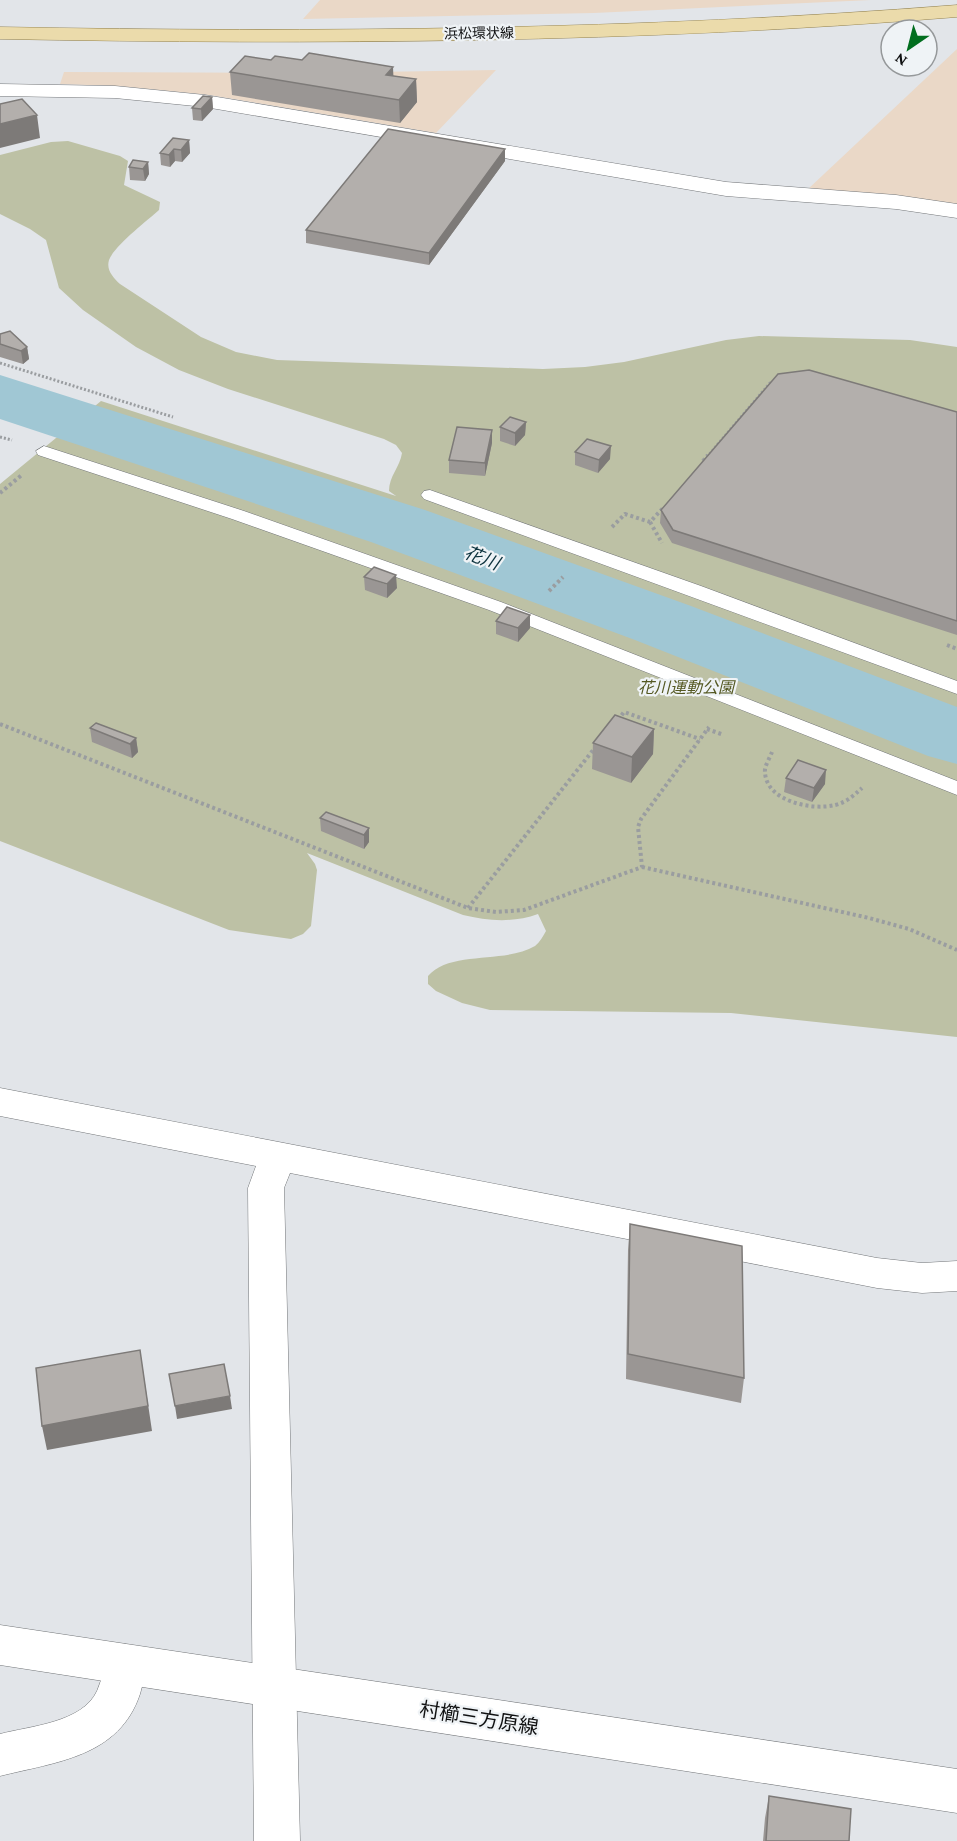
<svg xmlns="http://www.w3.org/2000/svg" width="957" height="1841" font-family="'Crimson Pro','Noto Sans JP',serif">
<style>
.industrial{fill:#ead8c7}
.green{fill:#bdc1a5}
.water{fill:#a0c7d4}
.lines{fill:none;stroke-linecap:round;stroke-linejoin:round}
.river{fill:#a0c7d4;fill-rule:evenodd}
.service-casing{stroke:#737679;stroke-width:1}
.minor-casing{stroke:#737679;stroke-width:1}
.tertiary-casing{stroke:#737679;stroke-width:1}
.secondary-casing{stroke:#737679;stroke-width:1}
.primary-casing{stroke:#958451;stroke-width:1}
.path-far1{stroke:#9a9da0;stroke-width:3;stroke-dasharray:2 2;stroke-linecap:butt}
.path{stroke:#9a9da0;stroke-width:4;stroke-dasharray:3 3;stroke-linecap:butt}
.service{fill:#fff;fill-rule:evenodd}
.minor{fill:#fff;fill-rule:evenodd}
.tertiary{fill:#fff;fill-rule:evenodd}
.secondary{fill:#fff;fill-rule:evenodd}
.primary{fill:#ebdbab;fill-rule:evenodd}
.wall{fill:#9a9694}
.shaded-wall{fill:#7d7a78}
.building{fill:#b3afac;stroke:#7d7a78;stroke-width:1.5}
.labels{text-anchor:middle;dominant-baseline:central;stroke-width:4.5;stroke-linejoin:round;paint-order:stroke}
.far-street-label{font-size:14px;fill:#0f1011;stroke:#eff3f6}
.park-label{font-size:16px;font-style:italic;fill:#545822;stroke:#eff3f6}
.water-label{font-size:18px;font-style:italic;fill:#0c323d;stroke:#eff3f6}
.near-street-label{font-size:20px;fill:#0f1011;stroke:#eff3f6}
</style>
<rect width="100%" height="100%" fill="#e2e5e9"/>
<!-- industrial -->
<path class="industrial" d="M320,0H871L594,13L303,19Z
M957,49V204L897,196L807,190Z
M496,70L436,133L209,95L118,86L60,84L64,72L314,73Z"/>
<!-- green -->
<path class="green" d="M68,141L120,156L128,161L124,185L160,202L159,210C147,221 115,245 109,260C106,270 113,277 120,284L201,337L236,352L277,360L543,369L585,367L624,362L726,340L759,336L910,340L957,347V1037L731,1013L490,1010L462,1003L436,991L428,984V976C450,950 505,964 535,946C540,942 543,936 546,931L538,914C513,923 488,921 463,915L307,853L315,864L317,870L311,926L303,934L291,939L229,930L0,841V484L101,401L396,496L389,491C389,476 400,467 402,453L396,445L384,439L228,389L179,370L136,347L83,310L59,288L46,240L30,229L0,214V155L51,142Z"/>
<!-- water -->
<path class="water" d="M154,426L213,458L205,467L121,457C126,440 139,433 154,426Z"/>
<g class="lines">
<!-- river -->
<path class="river" d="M0,375L425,510L691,606L957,707V764L928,756L635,640L371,542L0,419Z"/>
<!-- service casing -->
<g class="service-casing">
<path id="service" d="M44,446L244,511L501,602L957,781V795L489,610L232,519L38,455L36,451Z
M430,490L701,586L957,681V694L424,499L421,495L424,491Z"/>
</g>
<!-- minor casing -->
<g class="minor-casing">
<path id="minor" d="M0,84L115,86L205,95L726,182L896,195L957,204V218L896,209L726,196L205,107L115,98L0,96Z
M0,1088L877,1258L922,1263L957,1261V1291L922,1293L877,1288L290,1173L284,1188L300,1841H254L248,1188L256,1166L0,1116Z"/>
</g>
<!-- tertiary casing -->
<g class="tertiary-casing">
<path id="tertiary" d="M125,1644L140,1650C148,1667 145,1676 140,1694C119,1757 56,1762 0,1776V1734C30,1726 82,1723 97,1691C103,1678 104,1663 110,1650Z"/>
</g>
<!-- secondary casing -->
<g class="secondary-casing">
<path id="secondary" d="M0,1625L957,1769V1813L0,1665Z"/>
</g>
<!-- primary casing -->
<g class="primary-casing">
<path id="primary" d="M957,5V17C639,43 319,45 0,39V27C319,33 639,30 957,5Z"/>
</g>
<!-- path-far1 -->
<path class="path-far1" d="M0,363L173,417
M0,437L12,440
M707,457L770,383H774"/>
<!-- path -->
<path class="path" d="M703,461L708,455
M0,493L23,474
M650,522L662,543
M612,527L625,514L650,522L663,508
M549,591L563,577
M947,645L957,649
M618,720L624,712L700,739
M0,724L468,908L496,912L524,910L642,867L638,827L641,819L709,727
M707,729L724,735
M772,752C770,757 766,764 765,769C763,801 812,811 835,805C847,802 853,796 862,788
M642,867L869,918L909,929L957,950
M468,908L594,749"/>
<!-- service -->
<use href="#service" class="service"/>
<!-- minor -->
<use href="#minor" class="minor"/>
<!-- tertiary -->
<use href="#tertiary" class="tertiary"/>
<!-- secondary -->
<use href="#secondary" class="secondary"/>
<!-- primary -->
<use href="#primary" class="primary"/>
</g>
<!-- wall -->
<path class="wall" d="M271,60L416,79L417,102L400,123L232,95L230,72Z
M212,97L213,109L202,121L193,120L192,108Z
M189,140L190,153L182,162L175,161L170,167L161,165L160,153Z
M505,161L429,265L306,243V230Z
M148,162L149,174L145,181L130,180L129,167Z
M0,334L27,347L29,359L23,364L0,357Z
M957,412V635L672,543L660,523L661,510Z
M526,422L525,435L515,446L500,441V427Z
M492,443L485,476L449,473V460Z
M575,452L610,459L598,473L575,465Z
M364,577L397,588L387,598L365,590Z
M530,615V628L518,642L496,634V621Z
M90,728L136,738L138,752L132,758L92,742Z
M654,729L653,754L631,783L592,769L593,743Z
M786,778L825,784L812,802L784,792Z
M320,818L369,828V842L364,849L321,831Z
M630,1224L744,1378L741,1403L626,1379L628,1250Z
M769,1796L849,1841H763L765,1818Z"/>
<!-- shaded-wall -->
<path class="shaded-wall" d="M393,67L394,89L386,75Z
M416,79L417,102L400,123L399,100Z
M212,97L213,109L202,121L201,109Z
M37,115L40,138L0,148V124Z
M189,140L190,153L182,162L181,150Z
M174,149L175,161L170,167L169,155Z
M505,149V161L429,265V253Z
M148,162L149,174L145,181L143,169Z
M27,347L29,359L23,364L21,351Z
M526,422L525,435L515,446V433Z
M492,430V443L485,476V463Z
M611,446L610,459L598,473L599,460Z
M396,575L397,588L387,598V584Z
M530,615V628L518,642V628Z
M654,729L653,754L631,783L632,757Z
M136,738L138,752L132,758L130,744Z
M826,770L825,784L812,802L814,788Z
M369,828V842L364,849V835Z
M140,1350L152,1431L47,1450L42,1426Z
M230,1396L232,1409L177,1419L175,1406Z"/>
<!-- building -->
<path class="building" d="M309,53L393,67L386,75L416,79L399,100L230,72L245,56L271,60L275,56L302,60Z
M203,96L212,97L201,109L192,108Z
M22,99L37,115L0,124V104Z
M388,129L505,149L429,253L306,230Z
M173,138L189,140L181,150L174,149L169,155L160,153Z
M133,160L148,162L143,169L129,167Z
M10,331L27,347L21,351L0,344V334Z
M809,370L957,412V621L673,530L661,510L778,374Z
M510,417L526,422L515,433L500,427Z
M457,427L492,430L485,463L449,460Z
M587,439L611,446L599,460L575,452Z
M374,567L396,575L387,584L364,577Z
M507,607L530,615L518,628L496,621Z
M615,715L654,729L632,757L593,743Z
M96,723L136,738L130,744L90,728Z
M798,760L826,770L814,788L786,778Z
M326,812L369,828L364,835L320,818Z
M630,1224L742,1246L744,1378L628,1354Z
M140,1350L148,1406L42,1426L36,1368Z
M224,1364L230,1396L175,1406L169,1374Z
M769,1796L851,1809L849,1841H766Z"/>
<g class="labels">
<!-- far-street labels -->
<g class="far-street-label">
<text transform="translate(479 33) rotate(-1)">浜松環状線</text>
</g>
<!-- park labels -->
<g class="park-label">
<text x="686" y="687">花川運動公園</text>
</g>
<!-- water labels -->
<g class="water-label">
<text transform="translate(482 558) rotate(21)">花川</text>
</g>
<!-- near-street labels -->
<g class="near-street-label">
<text transform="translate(479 1718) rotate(9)">村櫛三方原線</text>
</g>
</g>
<!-- north arrow -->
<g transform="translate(909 48) rotate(215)"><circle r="28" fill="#eff3f6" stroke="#95989a" stroke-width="1.5"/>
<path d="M0-4.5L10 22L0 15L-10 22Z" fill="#016e1f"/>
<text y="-9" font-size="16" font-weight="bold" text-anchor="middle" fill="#0f1011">N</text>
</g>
</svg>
